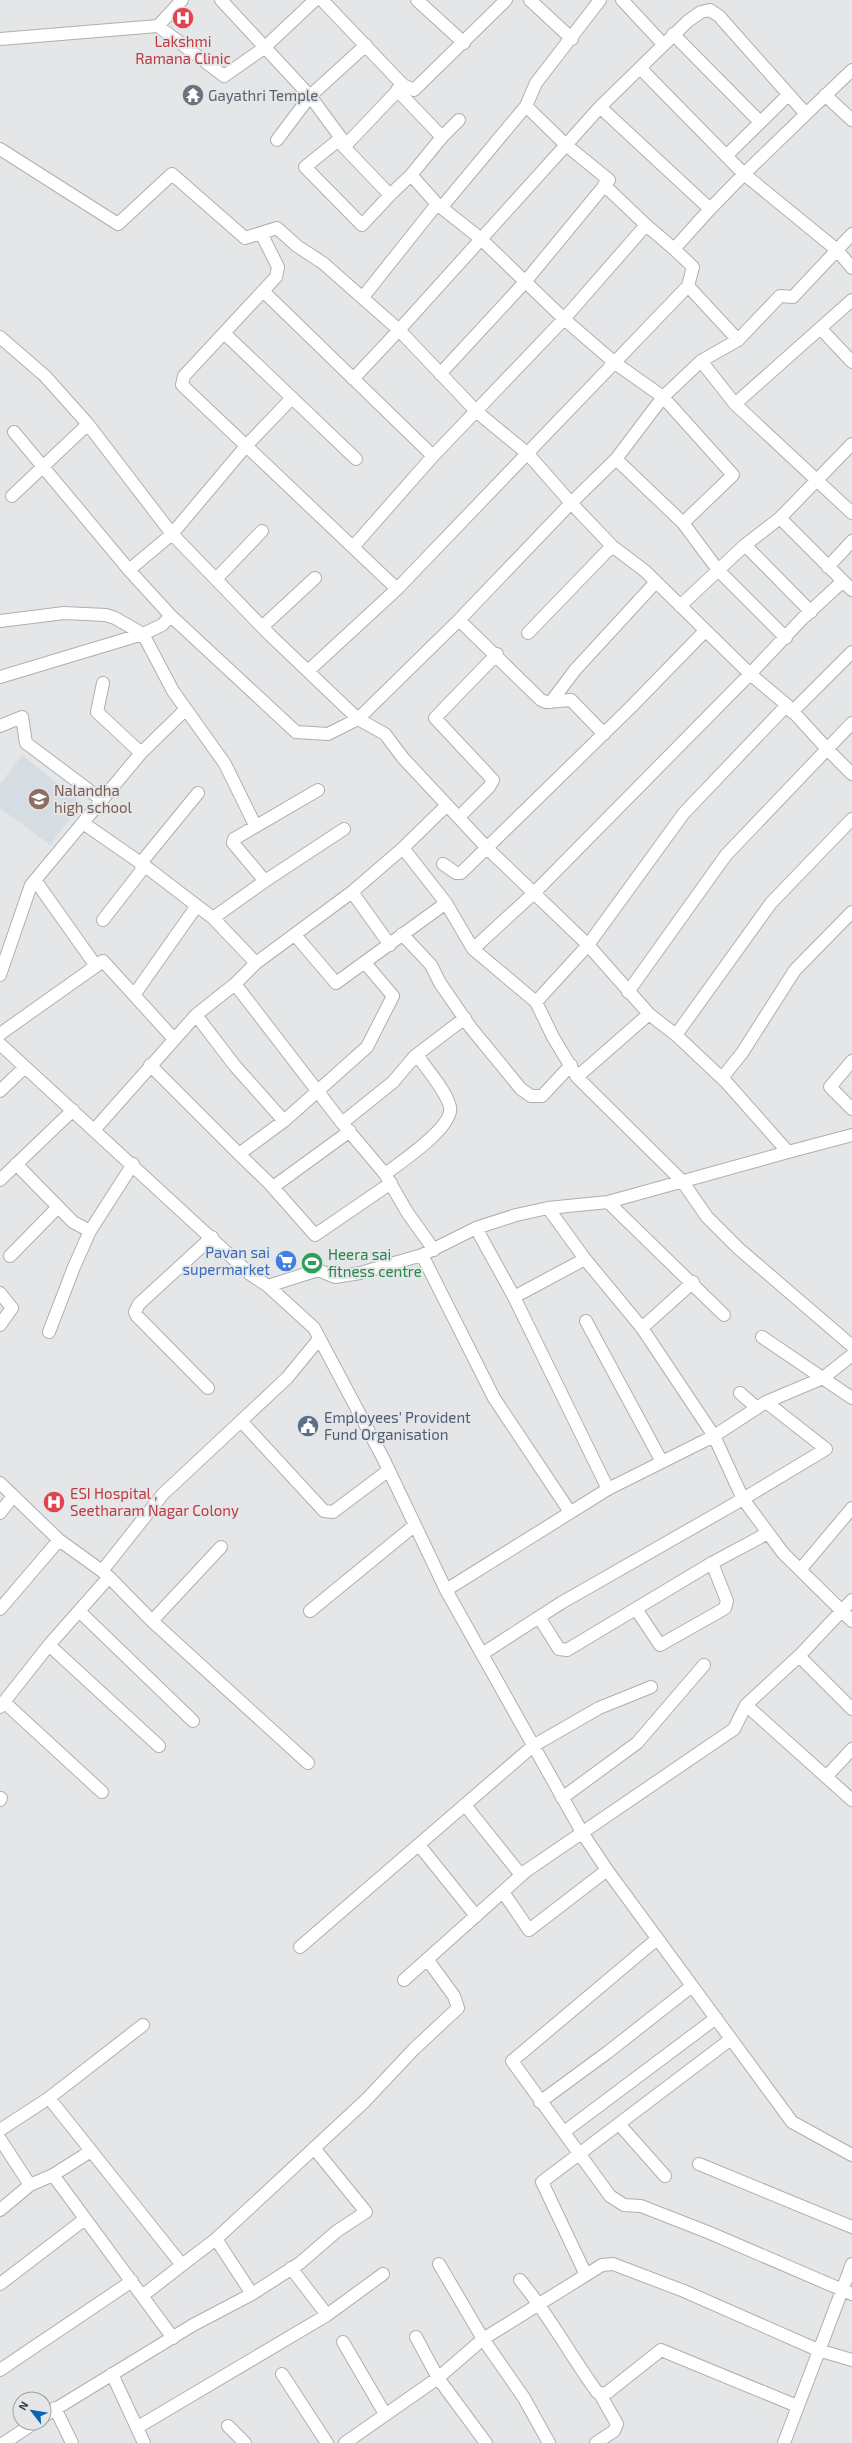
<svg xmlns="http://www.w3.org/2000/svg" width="852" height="2443" font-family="'Exo 2',sans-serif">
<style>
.built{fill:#d5dde3}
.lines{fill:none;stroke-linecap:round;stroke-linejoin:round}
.minor-casing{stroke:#aeafb0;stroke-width:14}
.minor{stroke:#fff;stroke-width:12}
.labels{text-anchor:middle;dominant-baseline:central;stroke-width:4;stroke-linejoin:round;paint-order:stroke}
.health-label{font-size:15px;fill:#be3a42;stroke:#e5e6e7}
.worship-label{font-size:15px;fill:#5b616d;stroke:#e5e6e7;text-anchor:start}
.education-label{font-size:15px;fill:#785e54;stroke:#e5e6e7;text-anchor:start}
.shop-label{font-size:15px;fill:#366cbe;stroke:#e5e6e7;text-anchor:end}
.leisure-label{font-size:15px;fill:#27864d;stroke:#e5e6e7;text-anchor:start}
.service-label{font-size:15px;fill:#4e5e75;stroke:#e5e6e7;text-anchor:start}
</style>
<rect width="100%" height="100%" fill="#e5e6e7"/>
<!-- built -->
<path class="built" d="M22,755L82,803L50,845L0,808V784Z"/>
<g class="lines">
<!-- minor casing -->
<g class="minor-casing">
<path id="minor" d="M221,0L310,96L341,138L344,147L390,195L411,175L437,204L481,239L564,319L615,363L663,397L701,361L738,340L780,296L793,297L852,234
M322,0L403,85L414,90L506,0
M417,0L464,43
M530,0L572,39
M622,0L663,44
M158,26L182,0
M673,34L760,122
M0,39L158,26L224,76L264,48L315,0
M640,68L744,174L710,209
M397,90L442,137
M825,95L852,120
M806,114L744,174L837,250L852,268
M341,138L305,167L362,225L390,195
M277,140L310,96L366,45
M344,147L403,85
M0,149L118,224L172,174L245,238L277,228L297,246L323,263L399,330L353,379
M726,156L788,95
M411,175L442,137L459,120
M604,185L646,225
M441,208L526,106
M261,233L278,267L276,277L184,376L182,385L397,589
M688,286L738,340
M263,291L433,456L564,319L646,225L674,249L710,209L600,107
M363,297L437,204
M821,329L852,362
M224,333L356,459
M0,337L45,376L87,423L172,534L270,635L358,719L385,734L403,758L487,848L588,945L649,1014L676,1035
M701,361L735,404L852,300
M440,374L525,282L609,180L566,145L600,107L688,21L701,12L710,10L719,16L806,114L852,70
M663,397L733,475L683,523L616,459Z
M291,399L246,446L172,534L129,570L171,616L296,732L328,734L358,719L459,620L571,503L528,454L477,412L399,330L566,145L526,106L536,83L600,0
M735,404L852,513
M14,432L129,570
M616,459L571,503L612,546L645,571L750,674L803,618L843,581L780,518
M12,496L88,424
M683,523L718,570L786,638
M745,545L780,518L852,444
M353,547L433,456
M828,567L852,541
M216,579L262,531
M843,581L852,590
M680,606L745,545L811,612
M459,620L541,700L546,702L571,700L604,734
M0,621L64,613L106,615L115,618L143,634L173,691L225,764L255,825
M262,627L315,578
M528,633L612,546
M308,671L397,589L688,286L693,267L674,249
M0,677L143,634L162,625L171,616
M551,702L575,670L655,583
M792,712L852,652
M0,726L22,717L26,743L102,800
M141,753L186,709
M459,817L489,787L493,780L435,718L497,654
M83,823L145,866L213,918L256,963
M403,848L446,903L473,949L536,1002L553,1037L577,1077L682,1181L707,1217L738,1248L852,1346
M140,864L198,793
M443,864L456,873H461L631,707L705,631
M35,880L96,966
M265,881L344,829
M352,892L390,945
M213,918L265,881L233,843L234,839L318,790
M103,920L145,866
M402,934L431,965L440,983L471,1028L521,1089L531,1096H542L571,1065
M295,935L336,983L446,903
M473,949L535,892L750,674L787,705L828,750L852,774
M0,975L31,885L141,753L97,712L103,683
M235,984L342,1123L385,1174L407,1212L434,1250
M628,992L726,855L852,723
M134,995L196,907
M536,1002L588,945L684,813L787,705
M196,1015L235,1066L284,1121
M0,1034L103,961L174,1039
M0,1044L250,1274L268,1286L314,1328L383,1458L446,1590L583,1834L607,1870L792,2122L852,2155
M852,1061L830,1087L852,1109
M150,1065L239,1154L284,1121L367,1047L393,996L366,964
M577,1077L649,1014
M722,1078L742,1053L795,970L852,912
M0,1091L24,1068
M342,1123L393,1082L415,1056L465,1018
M95,1129L196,1015L235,984L256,963L352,892L403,848L447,805
M788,1152L852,1135
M239,1154L270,1184L315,1235L391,1183
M16,1164L73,1222L90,1231
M385,1174C401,1162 454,1127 450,1107C447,1092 426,1068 417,1055
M0,1180L73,1110
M273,1187L350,1131
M608,1202L724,1315
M548,1208L585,1259L642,1328L714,1436L743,1499L783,1553L852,1621
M476,1228L514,1297L608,1489
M422,1255L494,1398L570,1512
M10,1256L58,1207
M268,1286L318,1270L335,1277L360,1273L422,1255L476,1228L516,1215L548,1208L608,1202L788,1152L727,1083L676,1035L771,903L852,819
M0,1293L12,1308L0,1325
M514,1297L585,1259
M586,1321L662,1462
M642,1328L693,1282
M49,1332L74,1267L90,1231L133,1164
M762,1337L852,1398
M208,1388L137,1316L135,1312L139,1304L212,1237
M740,1393L757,1408
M241,1421L324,1511L333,1512L389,1470
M0,1483L59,1540L102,1571L163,1494L287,1378L319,1339
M0,1513L13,1496
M800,1570L852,1508
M109,1577L152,1621L308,1763
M446,1590L608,1489L714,1436L766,1402L823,1378L852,1355
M0,1609L59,1540
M636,1609L660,1645L722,1610L725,1608L727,1601L712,1563
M79,1611L193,1721
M310,1611L415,1525
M539,1617L559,1649L567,1650L712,1563L768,1533
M152,1621L221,1547
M49,1645L159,1746
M482,1654L561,1603L743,1499L826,1449L766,1402
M799,1656L852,1709
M4,1702L102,1792
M746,1705L852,1800
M0,1707L49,1645L109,1577L103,1572
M826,1777L852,1749
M562,1798L637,1743L704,1665
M0,1800L1,1798
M465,1805L521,1875
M419,1845L476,1916
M503,1892L529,1930L607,1870
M657,1939L512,2061L610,2196L624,2205L641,2206L710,2233L852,2294
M300,1947L533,1746L599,1708L651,1687
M404,1980L526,1871L734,1729L746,1705L799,1656L852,1600
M49,2098L182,2265L142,2296
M540,2102L608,2052L692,1986
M619,2124L665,2176
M0,2130L49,2098L143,2025
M564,2132L716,2018
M0,2139L30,2185
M699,2164L852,2227
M53,2175L91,2151
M0,2210L30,2185L53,2175L173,2338
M216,2239L252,2294
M439,2264L483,2339L524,2398L549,2443
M182,2265L216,2239L365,2101L414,2049L458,2008L454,1996L427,1959
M291,2268L327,2315
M586,2275L602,2265L613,2264L684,2291L818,2350L852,2360
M520,2280C549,2315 570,2355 597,2392L600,2394L608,2392L661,2350L797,2406
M0,2284L85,2219
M416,2337L438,2378L486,2443
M343,2342L385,2414
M0,2370L132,2281
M112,2374L144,2443
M282,2374L327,2443
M55,2408L72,2443
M44,2416L193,2325L252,2294L300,2263L337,2231L366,2212L314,2148
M228,2426L245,2443
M138,2427L327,2315L383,2274
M4,2443L34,2423
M345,2443L438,2378L483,2339L586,2275L542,2182L731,2039
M596,2443L614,2431L617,2424L600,2394
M784,2443L852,2264"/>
</g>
<!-- minor -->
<use href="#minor" class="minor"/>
</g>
<!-- icons -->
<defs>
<g id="hospital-disc" transform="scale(1.15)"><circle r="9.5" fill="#e0444e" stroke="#e5e6e7"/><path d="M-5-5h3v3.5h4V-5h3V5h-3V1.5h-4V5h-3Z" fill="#fff"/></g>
<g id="temple-disc" transform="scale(1.15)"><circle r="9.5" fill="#6b7280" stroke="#e5e6e7"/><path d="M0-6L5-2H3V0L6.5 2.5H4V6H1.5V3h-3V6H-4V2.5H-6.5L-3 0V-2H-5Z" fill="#fff"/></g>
<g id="school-disc" transform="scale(1.15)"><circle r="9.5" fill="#8d6e63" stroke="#e5e6e7"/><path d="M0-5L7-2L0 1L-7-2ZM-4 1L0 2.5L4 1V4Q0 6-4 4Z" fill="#fff"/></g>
<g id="supermarket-disc" transform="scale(1.15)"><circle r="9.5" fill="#3f7fe0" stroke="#e5e6e7"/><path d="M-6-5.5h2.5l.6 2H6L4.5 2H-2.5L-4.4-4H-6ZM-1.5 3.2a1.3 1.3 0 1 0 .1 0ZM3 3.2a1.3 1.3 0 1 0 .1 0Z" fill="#fff"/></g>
<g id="stadium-disc" transform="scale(1.15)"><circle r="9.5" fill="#2e9e5b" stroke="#e5e6e7"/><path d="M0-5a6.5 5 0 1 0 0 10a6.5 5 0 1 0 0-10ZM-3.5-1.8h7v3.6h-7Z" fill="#fff"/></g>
<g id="civic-disc" transform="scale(1.15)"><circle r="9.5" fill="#5c6f8a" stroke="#e5e6e7"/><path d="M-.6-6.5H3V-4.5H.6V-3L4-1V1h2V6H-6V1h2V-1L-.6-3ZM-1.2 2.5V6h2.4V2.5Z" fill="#fff"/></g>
</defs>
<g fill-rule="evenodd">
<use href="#hospital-disc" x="183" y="18"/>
<use href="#temple-disc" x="193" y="95"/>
<use href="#school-disc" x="39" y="799"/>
<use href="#supermarket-disc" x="286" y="1261"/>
<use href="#stadium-disc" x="312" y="1263"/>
<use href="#civic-disc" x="308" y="1426"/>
<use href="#hospital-disc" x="54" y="1502"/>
</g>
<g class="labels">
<!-- health labels -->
<g class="health-label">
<text x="183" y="41">Lakshmi<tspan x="183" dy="17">Ramana Clinic</tspan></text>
<text x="70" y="1493" text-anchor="start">ESI Hospital ,<tspan x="70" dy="17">Seetharam Nagar Colony</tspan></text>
</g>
<!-- worship labels -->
<g class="worship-label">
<text x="208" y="95">Gayathri Temple</text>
</g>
<!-- education labels -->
<g class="education-label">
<text x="54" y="790">Nalandha<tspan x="54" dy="17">high school</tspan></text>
</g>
<!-- shop labels -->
<g class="shop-label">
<text x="270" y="1252">Pavan sai<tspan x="270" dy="17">supermarket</tspan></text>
</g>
<!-- leisure labels -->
<g class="leisure-label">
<text x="328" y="1254">Heera sai<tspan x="328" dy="17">fitness centre</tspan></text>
</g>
<!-- service labels -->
<g class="service-label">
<text x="324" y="1417">Employees' Provident<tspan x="324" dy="17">Fund Organisation</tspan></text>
</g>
</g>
<!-- north arrow -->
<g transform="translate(32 2411) rotate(301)"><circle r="19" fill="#e5e6e7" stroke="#a1a2a3"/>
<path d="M0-3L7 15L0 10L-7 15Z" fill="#0b65b2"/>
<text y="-6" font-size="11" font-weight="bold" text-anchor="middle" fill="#3c3d3d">N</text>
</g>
</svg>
